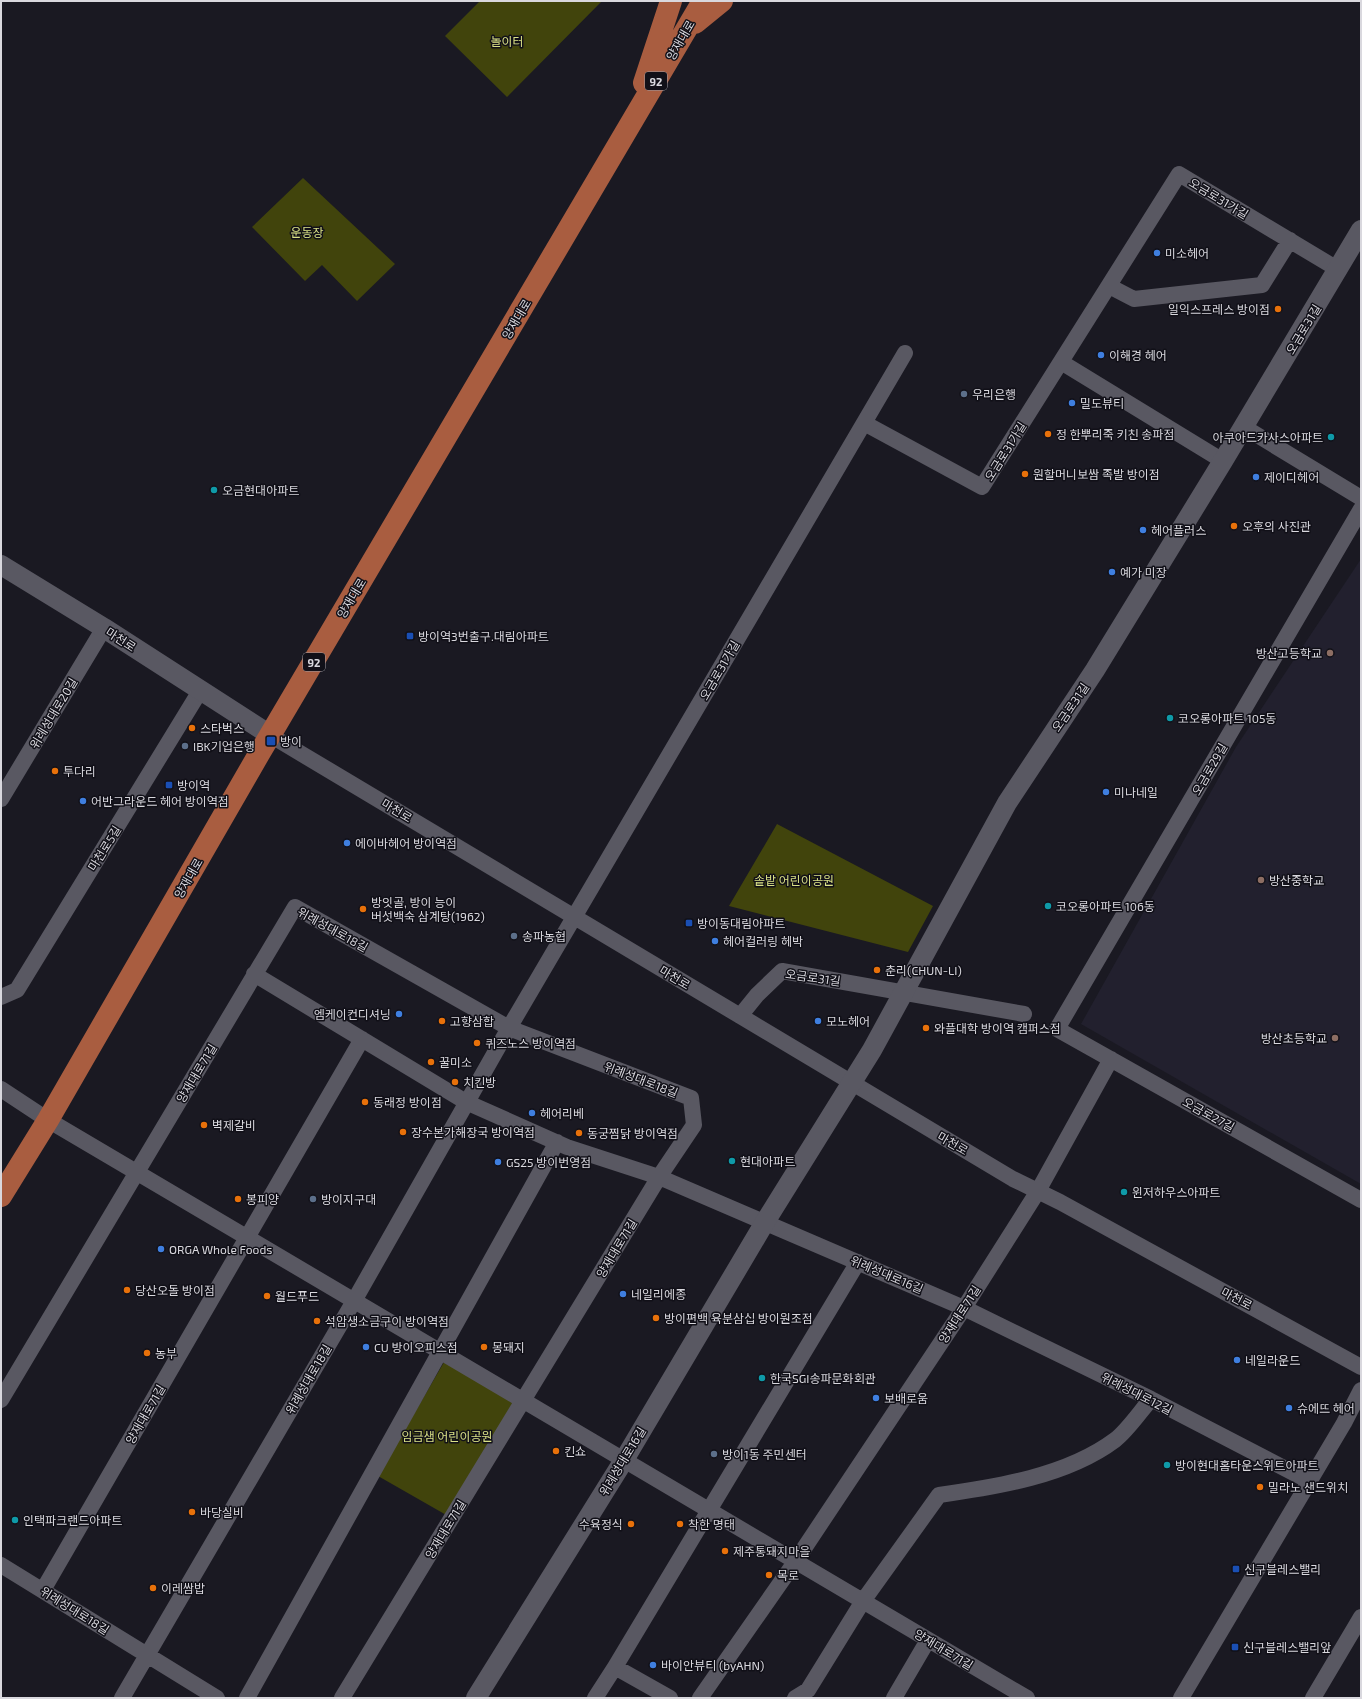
<svg xmlns="http://www.w3.org/2000/svg" width="1362" height="1699" font-family="'Exo 2','Noto Sans KR',sans-serif">
<style>
.built{fill:#22202e}
.green{fill:#41440c}
.lines{fill:none;stroke-linecap:round;stroke-linejoin:round}
.minor{stroke:#595862;stroke-width:16}
.tertiary{stroke:#595862;stroke-width:20}
.primary{stroke:#a95d40;stroke-width:22}
.shop-dot{fill:#3f7fe0;stroke:#111018;stroke-width:1.5}
.food-dot{fill:#e8710a;stroke:#111018;stroke-width:1.5}
.service-dot{fill:#5c6f8a;stroke:#111018;stroke-width:1.5}
.culture-dot{fill:#0f9aa8;stroke:#111018;stroke-width:1.5}
.transit-dot{fill:#1a4fb4;stroke:#111018;stroke-width:1.5}
.education-dot{fill:#8d6e63;stroke:#111018;stroke-width:1.5}
.labels{text-anchor:middle;dominant-baseline:central;stroke-width:3;stroke-linejoin:round;paint-order:stroke}
.shield{fill:#111018;stroke:#9d9ca3;stroke-width:1}
.shield-label{font-size:11px;font-weight:bold;fill:#d9d8de}
.street-label{font-size:12px;fill:#d9d8de;stroke:#111018}
.park-label{font-size:12px;fill:#dae186;stroke:#111018}
.poi-label{font-size:12px;fill:#d9d8de;stroke:#111018;text-anchor:start}
</style>
<rect width="100%" height="100%" fill="#1a1922"/>
<!-- built -->
<path class="built" d="M1361,559V1184L1081,1024L1236,747Z"/>
<!-- green -->
<path class="green" d="M480,1H602L507,97L445,36Z
M303,178L395,264L357,301L322,265L305,281L252,227Z
M777,824L933,906L908,952L729,906Z
M447,1357L516,1397L448,1516L378,1476Z"/>
<g class="lines">
<!-- minor -->
<path class="minor" d="M1109,286L1134,299L1262,285L1290,240
M1061,362L1223,461
M864,423L982,487L1179,174L1339,270
M1244,427L1361,498
M1361,509L1057,1029L1361,1200
M270,735L1013,1179L1060,1202L1361,1367
M1,799L104,628
M254,974L466,1102L567,1147L659,1177L964,1308L1151,1399L1309,1481
M1,997L17,990L200,691
M740,1016L757,995L782,971L1024,1014
M1,1089L48,1120L1027,1698
M1,1400L295,907L509,1028L691,1098L694,1125L659,1177L342,1698
M1,1565L217,1698
M43,1590L362,1039
M615,1667L858,1262
M122,1698L354,1301L509,1028L905,353
M247,1698L557,1142
M595,1698L615,1667L670,1698
M700,1698L795,1562L964,1308L1038,1191L1111,1059
M795,1698L808,1690L863,1601L939,1495C996,1487 1067,1476 1115,1440C1127,1431 1140,1412 1151,1399
M894,1698L928,1640
M1181,1698L1344,1423L1361,1390
M1313,1698L1361,1617"/>
<!-- tertiary -->
<path class="tertiary" d="M1,565L104,628L270,735
M476,1698L624,1460L765,1222L872,1050L1007,803L1095,670L1223,461L1361,230"/>
<!-- primary -->
<path class="primary" d="M695,23L722,1
M644,83L671,1
M1,1196L48,1120L259,754L703,1"/>
</g>
<!-- markers -->
<g class="shop-dot">
<circle cx="1157" cy="253" r="4"/>
<circle cx="1101" cy="355" r="4"/>
<circle cx="1072" cy="403" r="4"/>
<circle cx="1256" cy="477" r="4"/>
<circle cx="1143" cy="530" r="4"/>
<circle cx="1112" cy="572" r="4"/>
<circle cx="1106" cy="792" r="4"/>
<circle cx="83" cy="801" r="4"/>
<circle cx="347" cy="843" r="4"/>
<circle cx="715" cy="941" r="4"/>
<circle cx="399" cy="1014" r="4"/>
<circle cx="818" cy="1021" r="4"/>
<circle cx="532" cy="1113" r="4"/>
<circle cx="498" cy="1162" r="4"/>
<circle cx="161" cy="1249" r="4"/>
<circle cx="623" cy="1294" r="4"/>
<circle cx="366" cy="1347" r="4"/>
<circle cx="1237" cy="1360" r="4"/>
<circle cx="876" cy="1398" r="4"/>
<circle cx="1289" cy="1408" r="4"/>
<circle cx="653" cy="1665" r="4"/>
</g>
<g class="food-dot">
<circle cx="1278" cy="309" r="4"/>
<circle cx="1048" cy="434" r="4"/>
<circle cx="1025" cy="474" r="4"/>
<circle cx="1234" cy="526" r="4"/>
<circle cx="192" cy="728" r="4"/>
<circle cx="55" cy="771" r="4"/>
<circle cx="363" cy="909" r="4"/>
<circle cx="877" cy="970" r="4"/>
<circle cx="442" cy="1021" r="4"/>
<circle cx="926" cy="1028" r="4"/>
<circle cx="477" cy="1043" r="4"/>
<circle cx="431" cy="1062" r="4"/>
<circle cx="455" cy="1082" r="4"/>
<circle cx="365" cy="1102" r="4"/>
<circle cx="204" cy="1125" r="4"/>
<circle cx="403" cy="1132" r="4"/>
<circle cx="579" cy="1133" r="4"/>
<circle cx="238" cy="1199" r="4"/>
<circle cx="127" cy="1290" r="4"/>
<circle cx="267" cy="1296" r="4"/>
<circle cx="656" cy="1318" r="4"/>
<circle cx="317" cy="1321" r="4"/>
<circle cx="484" cy="1347" r="4"/>
<circle cx="147" cy="1353" r="4"/>
<circle cx="556" cy="1451" r="4"/>
<circle cx="1260" cy="1487" r="4"/>
<circle cx="192" cy="1512" r="4"/>
<circle cx="631" cy="1524" r="4"/>
<circle cx="680" cy="1524" r="4"/>
<circle cx="725" cy="1551" r="4"/>
<circle cx="769" cy="1575" r="4"/>
<circle cx="153" cy="1588" r="4"/>
</g>
<g class="service-dot">
<circle cx="964" cy="394" r="4"/>
<circle cx="185" cy="746" r="4"/>
<circle cx="514" cy="936" r="4"/>
<circle cx="313" cy="1199" r="4"/>
<circle cx="714" cy="1454" r="4"/>
</g>
<g class="culture-dot">
<circle cx="1331" cy="437" r="4"/>
<circle cx="214" cy="490" r="4"/>
<circle cx="1170" cy="718" r="4"/>
<circle cx="1048" cy="906" r="4"/>
<circle cx="732" cy="1161" r="4"/>
<circle cx="1124" cy="1192" r="4"/>
<circle cx="762" cy="1378" r="4"/>
<circle cx="1167" cy="1465" r="4"/>
<circle cx="15" cy="1520" r="4"/>
</g>
<g class="transit-dot">
<rect x="406" y="632" width="8" height="8" rx="2"/>
<rect x="266" y="736" width="10" height="10" rx="2"/>
<rect x="165" y="781" width="8" height="8" rx="2"/>
<rect x="685" y="919" width="8" height="8" rx="2"/>
<rect x="1232" y="1565" width="8" height="8" rx="2"/>
<rect x="1231" y="1643" width="8" height="8" rx="2"/>
</g>
<g class="education-dot">
<circle cx="1330" cy="653" r="4"/>
<circle cx="1261" cy="880" r="4"/>
<circle cx="1335" cy="1038" r="4"/>
</g>
<g class="labels">
<!-- shield labels -->
<g class="shield">
<rect x="645" y="72" width="22" height="18" rx="3"/>
<rect x="303" y="653" width="22" height="18" rx="3"/>
</g>
<g class="shield-label">
<text x="656" y="81">92</text>
<text x="314" y="662">92</text>
</g>
<!-- street labels -->
<g class="street-label">
<text transform="translate(680 40) rotate(-60)">양재대로</text>
<text transform="translate(1219 198) rotate(31)">오금로31가길</text>
<text transform="translate(516 319) rotate(-59)">양재대로</text>
<text transform="translate(1303 329) rotate(-59)">오금로31길</text>
<text transform="translate(1005 451) rotate(-58)">오금로31가길</text>
<text transform="translate(351 598) rotate(-59)">양재대로</text>
<text transform="translate(121 639) rotate(33)">마천로</text>
<text transform="translate(719 670) rotate(-60)">오금로31가길</text>
<text transform="translate(1070 707) rotate(-56)">오금로31길</text>
<text transform="translate(53 713) rotate(-59)">위례성대로20길</text>
<text transform="translate(1209 769) rotate(-60)">오금로29길</text>
<text transform="translate(397 810) rotate(31)">마천로</text>
<text transform="translate(104 848) rotate(-58)">마천로5길</text>
<text transform="translate(188 878) rotate(-60)">양재대로</text>
<text transform="translate(333 929) rotate(29)">위례성대로18길</text>
<text transform="translate(675 977) rotate(31)">마천로</text>
<text transform="translate(813 977) rotate(8)">오금로31길</text>
<text transform="translate(196 1073) rotate(-59)">양재대로71길</text>
<text transform="translate(641 1079) rotate(21)">위례성대로18길</text>
<text transform="translate(1209 1114) rotate(29)">오금로27길</text>
<text transform="translate(953 1143) rotate(30)">마천로</text>
<text transform="translate(616 1248) rotate(-59)">양재대로71길</text>
<text transform="translate(887 1274) rotate(23)">위례성대로16길</text>
<text transform="translate(1237 1298) rotate(28)">마천로</text>
<text transform="translate(959 1314) rotate(-57)">양재대로71길</text>
<text transform="translate(308 1379) rotate(-60)">위례성대로18길</text>
<text transform="translate(1137 1393) rotate(27)">위례성대로12길</text>
<text transform="translate(145 1414) rotate(-60)">양재대로71길</text>
<text transform="translate(622 1461) rotate(-59)">위례성대로16길</text>
<text transform="translate(445 1529) rotate(-59)">양재대로71길</text>
<text transform="translate(75 1610) rotate(32)">위례성대로18길</text>
<text transform="translate(944 1649) rotate(31)">양재대로71길</text>
</g>
<!-- park labels -->
<g class="park-label">
<text x="507" y="41">놀이터</text>
<text x="307" y="232">운동장</text>
<text x="794" y="880">솥밭 어린이공원</text>
<text x="447" y="1436">임금샘 어린이공원</text>
</g>
<!-- poi labels -->
<g class="poi-label">
<text x="1165" y="253">미소헤어</text>
<text x="1270" y="309" text-anchor="end">일익스프레스 방이점</text>
<text x="1109" y="355">이해경 헤어</text>
<text x="972" y="394">우리은행</text>
<text x="1080" y="403">밀도뷰티</text>
<text x="1056" y="434">정 한뿌리죽 키친 송파점</text>
<text x="1323" y="437" text-anchor="end">아쿠아드카사스아파트</text>
<text x="1033" y="474">원할머니보쌈 족발 방이점</text>
<text x="1264" y="477">제이디헤어</text>
<text x="222" y="490">오금현대아파트</text>
<text x="1242" y="526">오후의 사진관</text>
<text x="1151" y="530">헤어플러스</text>
<text x="1120" y="572">예가 미장</text>
<text x="418" y="636">방이역3번출구.대림아파트</text>
<text x="1322" y="653" text-anchor="end">방산고등학교</text>
<text x="1178" y="718">코오롱아파트 105동</text>
<text x="200" y="728">스타벅스</text>
<text x="280" y="741">방이</text>
<text x="193" y="746">IBK기업은행</text>
<text x="63" y="771">투다리</text>
<text x="177" y="785">방이역</text>
<text x="1114" y="792">미나네일</text>
<text x="91" y="801">어반그라운드 헤어 방이역점</text>
<text x="355" y="843">에이바헤어 방이역점</text>
<text x="1269" y="880">방산중학교</text>
<text x="371" y="902">방잇골, 방이 능이<tspan x="371" dy="14">버섯백숙 삼계탕(1962)</tspan></text>
<text x="1056" y="906">코오롱아파트 106동</text>
<text x="697" y="923">방이동대림아파트</text>
<text x="522" y="936">송파농협</text>
<text x="723" y="941">헤어컬러링 헤박</text>
<text x="885" y="970">춘리(CHUN-LI)</text>
<text x="391" y="1014" text-anchor="end">엠케이컨디셔닝</text>
<text x="450" y="1021">고향삼합</text>
<text x="826" y="1021">모노헤어</text>
<text x="934" y="1028">와플대학 방이역 캠퍼스점</text>
<text x="1327" y="1038" text-anchor="end">방산초등학교</text>
<text x="485" y="1043">퀴즈노스 방이역점</text>
<text x="439" y="1062">꿀미소</text>
<text x="463" y="1082">치킨방</text>
<text x="373" y="1102">동래정 방이점</text>
<text x="540" y="1113">헤어리베</text>
<text x="212" y="1125">벽제갈비</text>
<text x="411" y="1132">장수본가해장국 방이역점</text>
<text x="587" y="1133">동궁찜닭 방이역점</text>
<text x="740" y="1161">현대아파트</text>
<text x="506" y="1162">GS25 방이번영점</text>
<text x="1132" y="1192">윈저하우스아파트</text>
<text x="246" y="1199">봉피양</text>
<text x="321" y="1199">방이지구대</text>
<text x="169" y="1249">ORGA Whole Foods</text>
<text x="135" y="1290">당산오돌 방이점</text>
<text x="631" y="1294">네일리에종</text>
<text x="275" y="1296">월드푸드</text>
<text x="664" y="1318">방이편백 육분삼십 방이원조점</text>
<text x="325" y="1321">석암생소금구이 방이역점</text>
<text x="374" y="1347">CU 방이오피스점</text>
<text x="492" y="1347">몽돼지</text>
<text x="155" y="1353">농부</text>
<text x="1245" y="1360">네일라운드</text>
<text x="770" y="1378">한국SGI송파문화회관</text>
<text x="884" y="1398">보배로움</text>
<text x="1297" y="1408">슈에뜨 헤어</text>
<text x="564" y="1451">킨쇼</text>
<text x="722" y="1454">방이1동 주민센터</text>
<text x="1175" y="1465">방이현대홈타운스위트아파트</text>
<text x="1268" y="1487">밀라노 샌드위치</text>
<text x="200" y="1512">바당실비</text>
<text x="23" y="1520">인택파크랜드아파트</text>
<text x="623" y="1524" text-anchor="end">수육정식</text>
<text x="688" y="1524">착한 명태</text>
<text x="733" y="1551">제주통돼지마을</text>
<text x="1244" y="1569">신구블레스밸리</text>
<text x="777" y="1575">목로</text>
<text x="161" y="1588">이레쌈밥</text>
<text x="1243" y="1647">신구블레스밸리앞</text>
<text x="661" y="1665">바이안뷰티 (byAHN)</text>
</g>
</g>
<!-- border -->
<rect width="1362" height="1699" fill="none" stroke="#d9d8de" stroke-width="4"/>
</svg>
